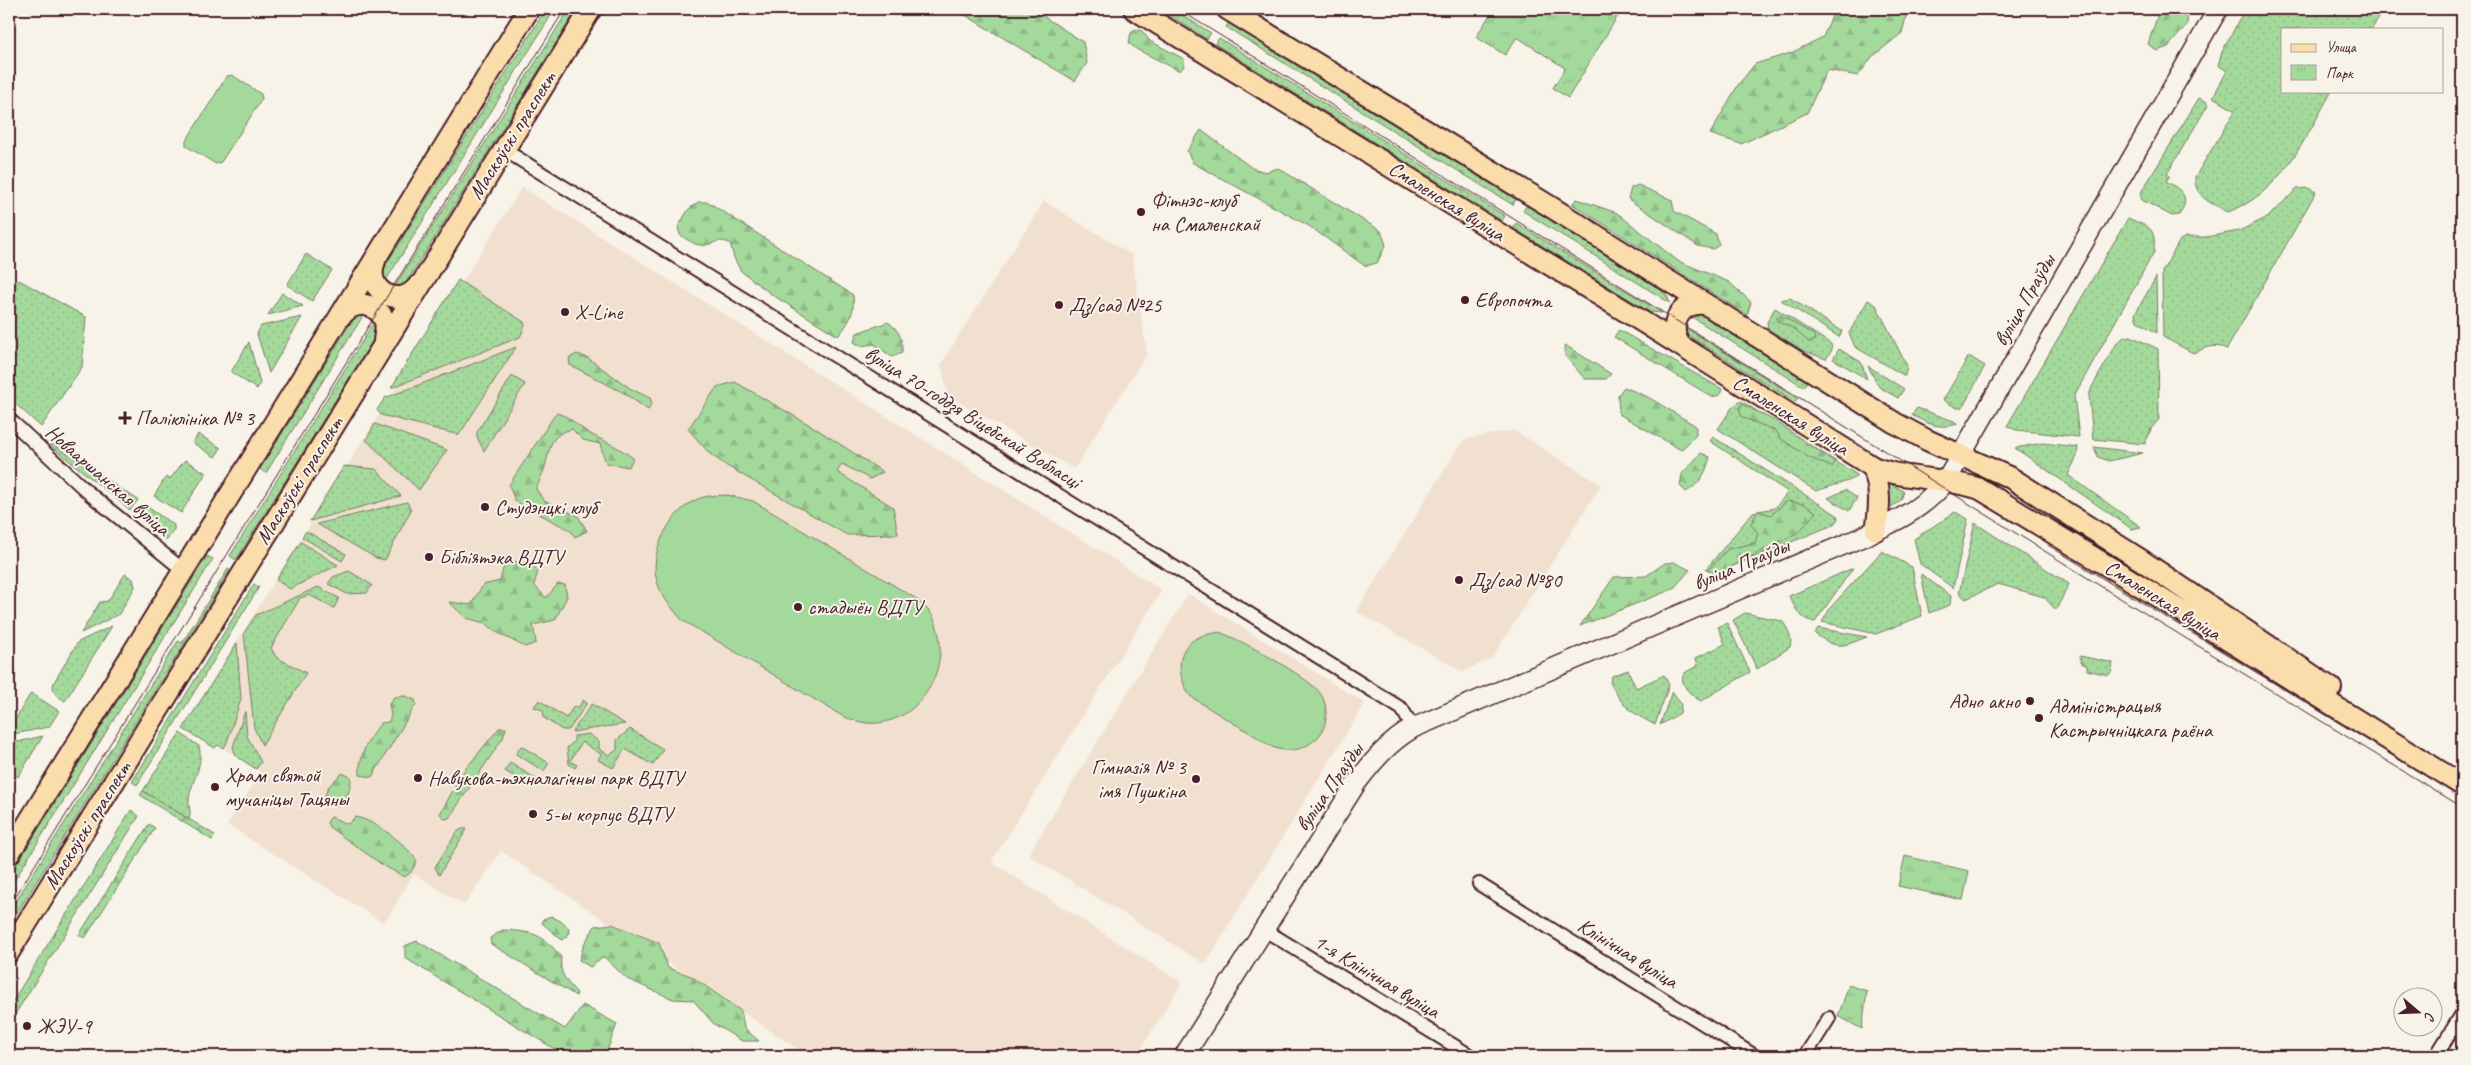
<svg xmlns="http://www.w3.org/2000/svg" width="2471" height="1065" font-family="Caveat,sans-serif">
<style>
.built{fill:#f1e0cf}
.grass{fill:url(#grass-dots);stroke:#777c64}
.forest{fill:url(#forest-firs);stroke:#777c64}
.park{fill:url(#park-tufts);stroke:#777c64}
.pitch{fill:#a4d99c;stroke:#777c64}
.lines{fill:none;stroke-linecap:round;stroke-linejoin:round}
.street-casing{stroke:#4a1f2b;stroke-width:16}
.secondary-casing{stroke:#4a1f2b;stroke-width:22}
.primary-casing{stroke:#4a1f2b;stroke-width:24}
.street{stroke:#f7f3e8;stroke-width:12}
.secondary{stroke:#f7f3e8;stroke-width:19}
.primary{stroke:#faddab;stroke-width:20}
.tram{stroke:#4a1f2b;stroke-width:1}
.poi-dot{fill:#4a1f2b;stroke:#f7f3e8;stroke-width:2}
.labels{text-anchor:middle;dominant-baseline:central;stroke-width:4;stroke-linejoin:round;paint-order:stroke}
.street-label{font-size:21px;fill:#4a1f2b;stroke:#f7f3e8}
.poi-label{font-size:21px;fill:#4a1f2b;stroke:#f7f3e8;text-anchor:start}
</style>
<defs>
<pattern id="grass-dots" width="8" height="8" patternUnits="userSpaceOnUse" patternTransform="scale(1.25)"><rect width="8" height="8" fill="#a4d99c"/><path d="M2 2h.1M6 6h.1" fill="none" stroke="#8fba87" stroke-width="1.8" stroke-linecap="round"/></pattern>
<pattern id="forest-firs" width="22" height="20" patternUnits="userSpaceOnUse" patternTransform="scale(1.25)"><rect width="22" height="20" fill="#a4d99c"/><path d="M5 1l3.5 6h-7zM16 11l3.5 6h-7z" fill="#8fba87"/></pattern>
<pattern id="park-tufts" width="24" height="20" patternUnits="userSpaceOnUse" patternTransform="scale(1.25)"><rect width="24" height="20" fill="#a4d99c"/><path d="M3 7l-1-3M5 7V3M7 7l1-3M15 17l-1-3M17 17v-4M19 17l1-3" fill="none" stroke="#8fba87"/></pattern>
</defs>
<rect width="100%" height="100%" fill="#f7f3e8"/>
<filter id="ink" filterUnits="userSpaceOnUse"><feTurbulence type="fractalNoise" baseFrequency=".02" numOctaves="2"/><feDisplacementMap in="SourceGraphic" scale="10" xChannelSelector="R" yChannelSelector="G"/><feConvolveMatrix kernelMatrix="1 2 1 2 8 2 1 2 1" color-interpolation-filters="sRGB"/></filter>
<g filter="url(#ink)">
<!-- built -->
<path class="built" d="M522,187L1162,590L991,862L1182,983L1136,1056H808L501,851L464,905L414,874L384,923L227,825L261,772L185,724Z
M1044,201L1132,255L1147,354L1074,469L948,396L941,364Z
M1514,430L1601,485L1492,658L1463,672L1356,611L1463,440Z
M1188,594L1365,703L1205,964L1028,855Z"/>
<!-- grass -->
<path class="grass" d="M546,9H555L383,285L382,271Z
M569,9H577L405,285L392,291Z
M1159,9H1172L1211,33L1207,39Z
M2245,9H2383L2372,29H2282V91H2332C2305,138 2282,193 2228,212C2212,203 2194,198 2195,177L2235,111L2213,97L2227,71L2218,65L2222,52Z
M1230,21L1516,199L1513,205L1226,27Z
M1219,38L1505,216L1502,221L1215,44Z
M2199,98L2209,103L2167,174L2170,176L2166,181C2183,191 2191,197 2179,215L2172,216L2142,200L2140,194Z
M2308,188L2316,192L2227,349C2214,343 2206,348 2193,353L2163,337L2162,272L2180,240L2186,237H2206L2239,231L2268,217L2297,189Z
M1527,205L1661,290L1667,296L1670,303L1523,211Z
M2128,218C2150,228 2156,226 2154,252L2074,396L2079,437L2016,430L2007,426Z
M1516,223L1662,313L1650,312L1513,228Z
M306,254L332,270L312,301L287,285Z
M2156,277L2157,333L2137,321L2135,314Z
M19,280L86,317L82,367L41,427L9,398V295Z
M458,280L524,322L525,326L520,337L391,388Z
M282,293L303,306L268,315Z
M1790,298L1842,331L1839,337L1781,300Z
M1868,300L1876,305L1907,366L1905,376L1855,347L1849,333Z
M1775,308L1831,344L1832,350L1826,359L1804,351L1768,329L1767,322Z
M366,311L266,473L260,469L355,316Z
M1699,313L1808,380L1804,387L1687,314Z
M302,317L269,373L257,334L261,326Z
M377,317L378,332L236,560L230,556Z
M1681,325L1798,398L1795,402L1683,332Z
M2131,336L2158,349L2159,419L2151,429L2145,444L2093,439L2089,396L2092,387L2117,343L2124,337Z
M249,342L260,383L257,389L231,372Z
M516,347L459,435L381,415L377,410L385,398Z
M1839,349L1861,362L1867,379L1833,359Z
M1969,356L1985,366L1963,407L1957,408L1943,400Z
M1868,366L1904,389L1898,398L1879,387Z
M512,376L525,384L484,451L477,437V432Z
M1741,401L1857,475L1851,480L1816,491L1718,429L1733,406Z
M1917,408L1954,421L1958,424C1939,429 1929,425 1912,415Z
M375,424L447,450L419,490L366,440Z
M198,434L221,448L215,457L193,443Z
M1713,437L1837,515L1838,519L1833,525L1718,572L1706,569L1753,512L1775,508L1788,492L1710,441Z
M51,443L138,500L130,510L50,445Z
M2043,443L2078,447L2077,456L2068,475L2141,527L2132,529L2015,448Z
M2094,447L2143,453L2109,461L2098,457Z
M185,460L206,473L181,513L154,496L166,477L170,479Z
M344,466L376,469L401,496L310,521Z
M1885,481L1904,491L1901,500L1886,511Z
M1845,490L1857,498L1849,511L1828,498Z
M407,502L411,510L385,560L376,558L317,524Z
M146,506L174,525V530L167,540L137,517Z
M1955,512L1968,519L1953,588L1920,564L1914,539Z
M1975,523L2069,584L2056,610L2044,597L1998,584L1966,599L1959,593Z
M306,531L346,554L342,561L302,537Z
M301,542L338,565L290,589L276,580Z
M1882,551L1912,567L1922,616L1876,634L1822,622L1831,607Z
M207,556L213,559L9,889V877Z
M1853,568L1815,622C1799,619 1796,609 1789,596Z
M228,569L230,570L9,926V912L178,641L182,643Z
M349,571L372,585L367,593L347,594L328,584L333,577Z
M125,574L133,579L135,587L119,614L81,633L100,602L108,601Z
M1921,574L1951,596L1950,605L1929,613Z
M254,584L259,587L137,785L132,782Z
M318,587L339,598L334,608L309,595L300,598L271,648L276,657L306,673L262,745L254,728L244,633L256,615Z
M1745,613L1782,621C1788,629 1793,637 1790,647L1757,669L1733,620Z
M1727,623L1750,672L1701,701C1693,698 1675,681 1686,672C1689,670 1694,668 1698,666L1696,658L1725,644L1718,627Z
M112,626L65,701C56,695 51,693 54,682L78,642Z
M1818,628L1867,637C1842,646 1839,651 1815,634Z
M237,643L241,699L226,745L223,748L218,745L215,748L183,729Z
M2080,656L2113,663L2111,673L2108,675L2087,670V666L2081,663Z
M1628,670L1636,688L1664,675L1669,685L1655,725C1631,712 1622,707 1610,682L1612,676Z
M1672,691L1681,704L1680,713L1660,725Z
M31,693L59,711L49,727L9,735V729Z
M539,700L566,718L574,706L578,708L583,700L587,703L569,730H562L544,718L543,710L534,707Z
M592,704L625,724L572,732Z
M245,711L247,736L261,762L256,769L236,756L233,747Z
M630,729L663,749L653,765L625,749L613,768L598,760L601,754L582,742L570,761L577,765L575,768L569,764L567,748L574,741V736L589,734L599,742V749L609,755L617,750V740Z
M180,733L199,746C204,767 191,780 189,800C188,807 192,811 189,819L143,791Z
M43,736L18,777L9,772V744Z
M521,746L549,763L544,771L516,754Z
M510,763L538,780L533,788L505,771Z
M131,810L139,816L9,1024V1007Z
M462,829H467L439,875L435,867L457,832Z"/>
<!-- forest -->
<path class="forest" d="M955,9H1032L1083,42L1087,63L1075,81Z
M1835,9H1908L1902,33L1872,57L1858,76L1827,70L1807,113L1741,144L1710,134L1738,85L1755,64L1791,53L1823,37Z
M2155,9H2188L2187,25L2168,47L2157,51L2148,44L2158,14Z
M1135,29L1142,31L1150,41L1184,59V66L1180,71L1136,49L1129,43L1131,33Z
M1201,130L1252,168L1266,172L1278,168L1381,231L1386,245L1377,263L1365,266L1309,226L1193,163L1187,151Z
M1638,185L1672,200L1674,211L1716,234L1719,245L1713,249L1698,246L1628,199L1631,188Z
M1577,199L1617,213L1678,261L1729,282L1751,302L1747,315L1572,204Z
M698,202H708L853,295C855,313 849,323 838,336L771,294L741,271L734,258L730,243C717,239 718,242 706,245C697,247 688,240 680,235L678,227L688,210Z
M1780,315L1814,335L1815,340L1809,342L1791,327L1778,322L1776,318Z
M888,322C899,330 903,338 902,353L892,357L874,344L861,346L854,342L857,333Z
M1619,330L1722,389L1720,395L1712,397L1614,337Z
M1565,345L1611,374L1606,379H1585L1565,356Z
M577,354L588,358L631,389L650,398L652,403L648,410L624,393L570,365L569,358Z
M735,382L815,428L883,472L870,479L842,464L837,472L893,507L898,534L847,535L727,466L710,454L688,429L717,387Z
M1624,387L1648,397L1696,426V435L1681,450L1619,414L1618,395Z
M1742,404L1775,421L1835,462L1832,467L1810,458L1781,439L1776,431L1742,417L1739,408Z
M556,413C571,416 579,428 592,435C609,443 618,447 633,458L629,467L606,463L600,444L583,440L572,429C550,435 551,445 546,463C544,472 539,481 536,489L544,501L578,516L587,531L575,537L571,531L515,501L509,485Z
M1701,453L1710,457C1706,473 1700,484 1686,492L1680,486L1682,474Z
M1787,501L1804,504L1816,512L1799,532L1717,574L1708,570L1728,549L1755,543L1758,533L1751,524L1758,511L1771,515Z
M505,561L531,563L538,571L534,585L546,598L558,584L565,585L567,597L555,620L533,625L536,643L525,647L500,634L485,623L466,618L449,602L471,605L483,585L500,581Z
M1674,562L1690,570L1673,589L1580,626L1614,577L1646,576L1665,563Z
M405,696L415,700L416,704L372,777L360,775C358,756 369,737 381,723L389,722L391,715L389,704L394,697Z
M499,728H506L503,738L449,818L445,819L440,814L463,772Z
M342,773L351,777C351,789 347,799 339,806H332L324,798L328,787Z
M143,791L215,835L212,840L140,795Z
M331,817L348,824L355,817C375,820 406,844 417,861L411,872L405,877L384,866L329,827L327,822Z
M149,824L155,828L85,938L79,935Z
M551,916L564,923L569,929L568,935L562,940L542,923L543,919Z
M612,924L659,943L668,968L691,976L741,1011L744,1028L759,1041H742L714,1024L693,1000L673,999L627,979L604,957L590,967L579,960L584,944L595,926Z
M503,930C533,932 542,933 561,957C559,974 566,981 577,993L576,996L491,944L490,938Z
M417,941L565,1029L583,1005L617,1024L605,1056H566L405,958V946Z"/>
<!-- park -->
<path class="park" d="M1484,9H1622L1568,98L1553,88L1565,68L1517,37L1505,55L1476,37L1491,13Z
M1905,856L1969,871L1963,900L1898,886Z
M1849,985L1867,991L1862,1029L1838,1016Z"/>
<!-- pitch -->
<path class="pitch" d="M232,75L261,94L262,99L221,162L216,164L186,146V141L227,76Z
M728,495L753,501L915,598C921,604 930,610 933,617C956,664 920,728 866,723C859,722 851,719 844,717L682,620C671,607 659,594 656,577C650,548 674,504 704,497C711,495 720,496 728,495Z
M1219,632C1238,638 1309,677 1320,693C1329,705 1328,728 1317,738C1305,749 1294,752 1278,749C1269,747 1260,739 1252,734C1231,722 1210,709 1190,696C1178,678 1173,648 1199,637C1205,634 1213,634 1219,632Z"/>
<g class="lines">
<!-- street casing -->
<g class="street-casing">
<path id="street" d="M503,149L1402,709L1413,728
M9,419L91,495L183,570
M1479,884L1755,1056
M1263,929L1471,1056
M1805,1056L1829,1018
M2436,1056L2462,1014"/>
</g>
<!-- secondary casing -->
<g class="secondary-casing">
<path id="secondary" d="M1184,1056L1357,782C1374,760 1389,742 1413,728L1855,540C1889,525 1923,510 1946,481L2218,9"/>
</g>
<!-- primary casing -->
<g class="primary-casing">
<path id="primary" d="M1134,9L1643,322L1873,467C1907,480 1945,477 1980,489L2121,574L2462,785
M1227,9L1551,207L1895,423L1927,440L2011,478L2141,560L2331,688
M375,261C370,275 373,286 385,294C398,300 409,297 418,286
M342,315C356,298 379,303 386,324L384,341
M1680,345C1667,325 1680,301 1705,304
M1873,467C1881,489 1880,507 1876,530
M9,854L529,9
M9,952L591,9"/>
</g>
<!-- street -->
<use href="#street" class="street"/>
<!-- secondary -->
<use href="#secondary" class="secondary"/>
<!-- primary -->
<use href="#primary" class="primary"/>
<!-- tram -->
<path class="tram" d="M1178,9L2110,592L2462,807
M2048,545L2462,798
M9,907L565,9"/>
</g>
</g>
<!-- markers -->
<g class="poi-dot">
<circle cx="1141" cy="212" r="5"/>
<circle cx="1465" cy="300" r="5"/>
<circle cx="1059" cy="305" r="5"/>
<circle cx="565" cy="312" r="5"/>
<path d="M122.5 410.5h5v5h5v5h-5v5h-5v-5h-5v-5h5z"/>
<circle cx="485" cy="507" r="5"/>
<circle cx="429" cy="557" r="5"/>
<circle cx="1459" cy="580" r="5"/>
<circle cx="798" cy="607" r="5"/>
<circle cx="2030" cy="701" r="5"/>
<circle cx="2039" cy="718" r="5"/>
<circle cx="418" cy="778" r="5"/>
<circle cx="1196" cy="779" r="5"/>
<circle cx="215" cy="787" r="5"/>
<circle cx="533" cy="814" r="5"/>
<circle cx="27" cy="1026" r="5"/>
</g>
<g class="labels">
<!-- street labels -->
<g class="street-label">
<text transform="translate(512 135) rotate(-58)">Маскоўскі праспект</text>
<text transform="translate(1447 201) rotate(32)">Смаленская вуліца</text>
<text transform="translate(2024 300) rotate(-60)">вуліца Праўды</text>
<text transform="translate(1791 415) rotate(32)">Смаленская вуліца</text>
<text transform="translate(973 417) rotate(32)">вуліца 70-годдзя Віцебскай Вобласці</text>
<text transform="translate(108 480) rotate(41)">Новааршанская вуліца</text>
<text transform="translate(299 480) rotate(-58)">Маскоўскі праспект</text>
<text transform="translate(1741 564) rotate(-23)">вуліца Праўды</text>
<text transform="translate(2163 600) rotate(32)">Смаленская вуліца</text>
<text transform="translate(1329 787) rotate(-55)">вуліца Праўды</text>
<text transform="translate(87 825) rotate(-58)">Маскоўскі праспект</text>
<text transform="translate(1628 953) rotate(32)">Клінічная вуліца</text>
<text transform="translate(1377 976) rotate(31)">1-я Клінічная вуліца</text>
</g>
<!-- poi labels -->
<g class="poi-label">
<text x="1151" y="200">Фітнэс-клуб<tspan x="1151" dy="24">на Смаленскай</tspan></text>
<text x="1475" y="300">Европочта</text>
<text x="1069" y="305">Дз/сад №25</text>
<text x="575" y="312">X-Line</text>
<text x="136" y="418">Паліклініка № 3</text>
<text x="495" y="507">Студэнцкі клуб</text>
<text x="439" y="557">Бібліятэка ВДТУ</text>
<text x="1469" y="580">Дз/сад №80</text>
<text x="808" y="607">стадыён ВДТУ</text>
<text x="2020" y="701" text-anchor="end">Адно акно</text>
<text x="2049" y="706">Адміністрацыя<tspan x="2049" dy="24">Кастрычніцкага раёна</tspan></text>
<text x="1186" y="767" text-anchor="end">Гімназія № 3<tspan x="1186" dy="24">імя Пушкіна</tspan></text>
<text x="225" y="775">Храм святой<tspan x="225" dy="24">мучаніцы Тацяны</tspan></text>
<text x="428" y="778">Навукова-тэхналагічны парк ВДТУ</text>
<text x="543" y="814">5-ы корпус ВДТУ</text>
<text x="37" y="1026">ЖЭУ-9</text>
</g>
</g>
<!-- margin -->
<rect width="2471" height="1065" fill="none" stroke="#f7f3e8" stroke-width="30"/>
<rect x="15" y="15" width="2441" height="1035" fill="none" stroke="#4a1f2b" stroke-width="2" filter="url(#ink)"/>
<!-- legend -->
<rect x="2281" y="28" width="162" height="65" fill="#f7f3e8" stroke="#b29e9c"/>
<rect x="2291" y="44" width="25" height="8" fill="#faddab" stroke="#b29e9c"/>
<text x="2326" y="52" font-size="15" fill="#4a1f2b">Улица</text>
<rect x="2291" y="65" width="25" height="15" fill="url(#park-tufts)" stroke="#b29e9c"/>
<text x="2326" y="78" font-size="15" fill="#4a1f2b">Парк</text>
<!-- north arrow -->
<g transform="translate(2418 1012) rotate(109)"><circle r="24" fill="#f7f3e8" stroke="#b29e9c"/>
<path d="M0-4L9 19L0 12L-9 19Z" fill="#4a1f2b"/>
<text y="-8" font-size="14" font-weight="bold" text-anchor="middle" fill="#4a1f2b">С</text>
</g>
</svg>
